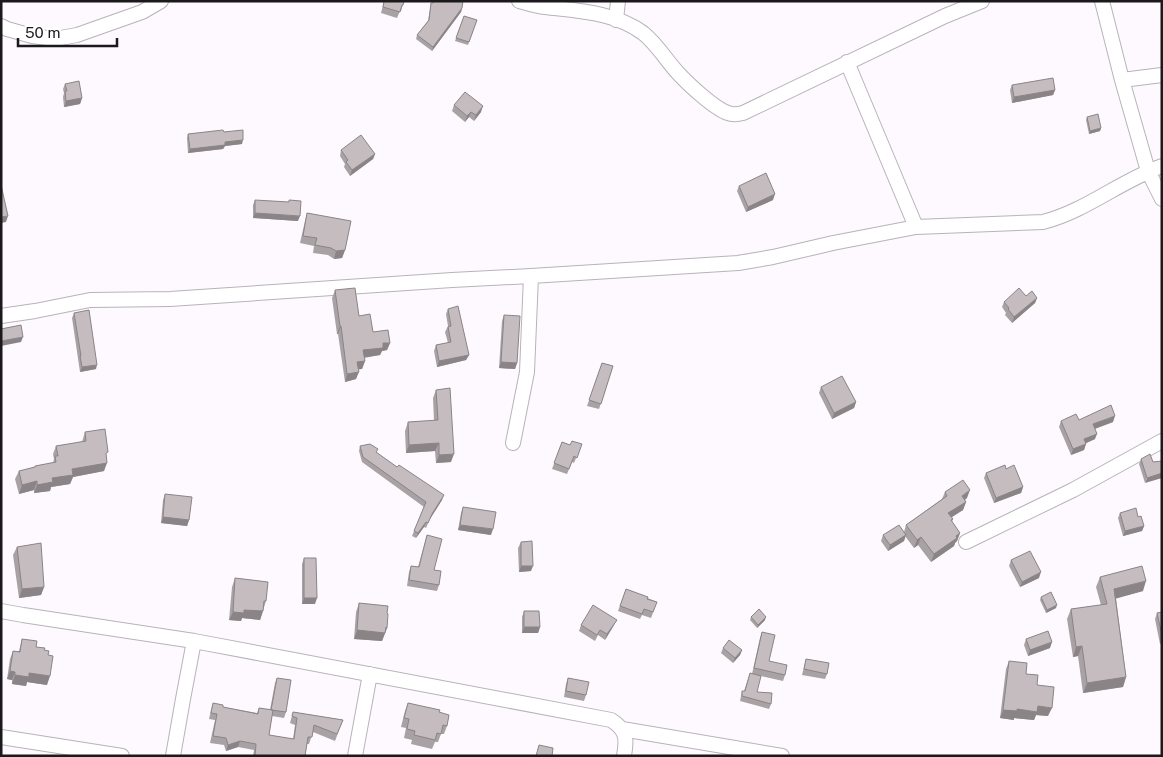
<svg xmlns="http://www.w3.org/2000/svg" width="1163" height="757" font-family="'Public Sans',sans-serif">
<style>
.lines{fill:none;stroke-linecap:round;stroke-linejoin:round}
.minor-casing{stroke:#b8b3ba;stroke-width:16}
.minor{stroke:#fff;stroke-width:14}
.wall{fill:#a9a2a4}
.shaded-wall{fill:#8a8486}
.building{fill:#c5bcbf;stroke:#8a8486}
</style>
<rect width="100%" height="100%" fill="#fdf9fe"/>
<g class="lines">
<!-- minor casing -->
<g class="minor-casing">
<path id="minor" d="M519,1C527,3 536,6 545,7C578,11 615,12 643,33C657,44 666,60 678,73C688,84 715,109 728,113C733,115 739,114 743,113L945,16L982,1
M1102,1L1122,80L1148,171L1162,199
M616,20L618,1
M1,26L7,29L32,36L55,39L77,35L142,12L161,1
M847,62L916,227
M1122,80L1162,75
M1,316L35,311L90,300L170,299L452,280L531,276L738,263L773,257L833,243L916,227L1043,222C1086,211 1120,181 1162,166
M513,443L527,372L531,276
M966,542L1073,490L1162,441
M1,611L23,615L194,641L611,720C627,730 627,739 624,756
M622,729L782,756
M1,737L122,756
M173,756L183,699L194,641
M355,756L370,674"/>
</g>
<!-- minor -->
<use href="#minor" class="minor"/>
</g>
<!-- wall -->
<path class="wall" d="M384,1H404L401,11H400L397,18L381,13Z
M431,3L462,8L461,12L432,51L416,39L417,35L428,21Z
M464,16L477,20L468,45L455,41Z
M65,84L82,98L80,104L64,107L63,97L64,93L63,89Z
M1012,85L1055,90L1053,95L1012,103L1010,90Z
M454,105L481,112L474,121L469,117L465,122L452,111Z
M1087,117L1101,128L1100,131L1089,134L1086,120Z
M224,132L242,144L225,146L223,149L188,153L187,138L188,134Z
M341,150L375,154L373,159L350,176L344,167L345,164L340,156Z
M739,186L773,200L746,212L737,191Z
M255,200L298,221L253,218V205Z
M307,213L345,250L342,258L334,259L328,255L313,253L314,246L300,243L305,221Z
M335,290L359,316L373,332L390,343L387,350L382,351L380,355L364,358L365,361L362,369H358L356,379L345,382L338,334H337L332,298Z
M1026,296L1037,298L1035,303L1012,323L1005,315L1006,313L1002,307L1004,302Z
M448,309L469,355L466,360L437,367L434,351L436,345L448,343L445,332L448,326L446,314Z
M74,313L96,369L80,372L72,318Z
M504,315L517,363L515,369L499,368L502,321Z
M602,363L613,366L599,409L587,406Z
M821,387L856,402L854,408L832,419L819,393Z
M436,390L451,462L436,463L435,451L406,453L405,431L408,422L434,421L433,398Z
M1079,420L1113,422L1095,429V439L1086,443L1084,450L1071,455L1059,427L1061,421Z
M85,432L106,458L104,471L73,477L70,484L51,487L50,491L34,493V490L19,494L15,479L19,471L35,467V466L53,463L54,459L53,454L56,446L82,442Z
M562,442L570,445L582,444L574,463L572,462L567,474L552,469Z
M360,446L377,453L442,500L430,519L426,528L424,527L416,538L412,536L424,507L362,462L359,451Z
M1141,459L1153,462L1145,483L1139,464Z
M1006,469L1023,487L1021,493L994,503L984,478L986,473Z
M945,492L967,498L965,500L966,502L963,510L951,517L953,519L952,522L960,533L957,541L955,543L954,546L931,562L918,545L914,548L905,536L904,541L888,551L881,541L883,535L904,532L906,525L942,499Z
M165,494L189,520L187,526L161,523L163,500Z
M463,507L491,535L458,530L461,513Z
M1120,513L1138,517L1144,526L1142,531L1123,536L1118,518Z
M427,535L434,570L439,585L437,591L407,586L409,572L411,566L418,567Z
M521,542L531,571L519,572L518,548Z
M17,547L44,587L41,595L19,598L13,555Z
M304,558L315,604H302V564Z
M1011,560L1039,578L1020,587L1009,566Z
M1100,577L1143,591L1116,598L1126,677L1123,687L1083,693L1078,656L1073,657L1067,619L1071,609L1101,605L1096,587Z
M235,578L266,601L260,620L242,618L241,621L229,620L232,587Z
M626,589L657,602L651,618L642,615L640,619L618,611Z
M1041,597L1056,608L1046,613L1040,600Z
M359,603L387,613V628L382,641L354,639L356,612Z
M524,611L540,627L538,633H522V617Z
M1162,612V643L1160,644L1155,619L1157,613Z
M751,617L765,620L757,628L750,620Z
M581,625H614L605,640L598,635L595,641L579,631Z
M762,632L769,661L785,675L783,681L752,674L760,638Z
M22,639L36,647L47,685L27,682L26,686L12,684V680L7,679L10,659L13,651H19Z
M1026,639L1050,648L1028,656L1024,645Z
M723,648L742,650L740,655L733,663L721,653Z
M806,659L827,674L825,679L802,675Z
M1009,661L1037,685L1048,716L1036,715L1034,720L1014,718V720L1000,718L1006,669Z
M750,673L757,692L771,704L769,709L740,701L742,691H744Z
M277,678L286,712L284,718L272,716L269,735L293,739L295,725L290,723L293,712L343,720L335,741L313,732L309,744H307L305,756H253L254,750L238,747L226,751L224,745L210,743L215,720L209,719L211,710L213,703L223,707L257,713L259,708L270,710L275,683Z
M568,678L586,695L584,701L564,697L566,684Z
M408,703L439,712L447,726L444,734H441L438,742H435L432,749L411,744L412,740L404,738L406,728L401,727L405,711Z"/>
<!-- shaded-wall -->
<path class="shaded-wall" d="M462,8L461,12L432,51L433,47Z
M1055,90L1053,95L1012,103L1014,97Z
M82,98L80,104L64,107L66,101Z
M483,106L481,112L474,121L476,115Z
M471,112L469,117L465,122L467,116Z
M1101,128L1100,131L1089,134L1090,131Z
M243,140L242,144L225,146L223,149L188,153L190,149L225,142Z
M375,154L373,159L350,176L352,170Z
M775,194L773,200L746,212L748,207Z
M255,213L300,216L298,221L253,218Z
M8,216L6,222L1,223V217Z
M345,250L342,258L334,259L336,251Z
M1037,298L1035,303L1012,323L1014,317Z
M340,326H341L338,334H337Z
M23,337L21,342L1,346V341Z
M383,343H390L387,350L382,351L380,355L360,358L363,350Z
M469,355L466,360L437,367L439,361Z
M365,361L362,369L354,370L357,362Z
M501,362L517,363L515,369L499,368Z
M97,365L96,369L80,372L82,367Z
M359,372L356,379L345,382L347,374Z
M856,402L854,408L832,419L834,413Z
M1115,416L1113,422L1091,430L1093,424Z
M1097,434L1095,439L1082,445L1084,439Z
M439,443L435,451L406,453L409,445Z
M1086,444L1084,450L1071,455L1073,449Z
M454,454L451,462L436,463L439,455Z
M107,463L104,471L73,477L70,484L51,487L50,491L34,493L37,485L72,469Z
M1162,473V478L1145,483L1147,478Z
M37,481L34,490L19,494L22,485Z
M1023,487L1021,493L994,503L996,498Z
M970,490L967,498L959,503L962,496Z
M444,495L442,500L430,519L432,514Z
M966,502L963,510L946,521L948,513Z
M163,517L189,520L187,526L161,523Z
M426,522L424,527L416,538L418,533Z
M460,525L493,529L491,535L458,530Z
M1144,526L1142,531L1123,536L1125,531Z
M960,533L957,541L955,543L954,546L931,562L934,554Z
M906,535L904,541L888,551L890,545Z
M921,537L918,545L914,548L917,540Z
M521,566H533L531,571L519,572Z
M1041,572L1039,578L1020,587L1022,582Z
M1146,581L1143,591L1111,600L1114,589Z
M44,587L41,595L19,598L22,589Z
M304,598H317L315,604H302Z
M1057,605L1056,608L1046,613L1047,610Z
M244,610L263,611L260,620L242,618L241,621L229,620L233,612Z
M766,617L765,620L757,628L758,625Z
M617,620L605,640L607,634Z
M524,627H540L538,633H522Z
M387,628L382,641L354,639L357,630Z
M1052,642L1050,648L1028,656L1030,650Z
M1082,646L1078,656L1073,657L1076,647Z
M742,650L740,655L733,663L735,658Z
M10,671L15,672L12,680L7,679Z
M29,673L50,676L47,685L27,682L26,686L12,684L15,675Z
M1126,677L1123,687L1083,693L1087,683Z
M1038,706L1052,708L1048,716L1036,715L1034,720L1014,718V720L1000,718L1003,710L1017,709Z
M240,741L238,747L226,751L228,745Z"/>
<!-- building -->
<path class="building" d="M384,1H404L403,5H402L400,12L383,7Z
M434,1H463L462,8L433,47L417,35L429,20L431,3H433Z
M464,16L477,20L469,42L456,38Z
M1053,78L1055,90L1014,97L1012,85Z
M79,81L82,98L66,101L65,91H67L65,84Z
M465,92L483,106L476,115L471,112L467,116L454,105Z
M1098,114L1101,128L1090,131L1087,117Z
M223,130L224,132L243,130V140L225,142V145L190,149L188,134Z
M361,135L375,154L352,170L346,162L348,160L341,150Z
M766,173L775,194L748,207L739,186Z
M1,185L8,216L1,217Z
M255,200L289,202V200L301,201L300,216L255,213Z
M307,213L351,221L345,250L336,251L331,248L315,245L317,238L303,236Z
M355,288L359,316L370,314L373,332L388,330L390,343H383V348L363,350L365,361L357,362L359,372L347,374L341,326H340L335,290Z
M1019,288L1026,296L1032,291L1037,298L1014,317L1008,309L1009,308L1004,302Z
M458,306L469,355L439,361L436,345L451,342L448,327L451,326L448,309Z
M89,310L97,365L82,367L80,356H81L74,313Z
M504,315L520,316L517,363L501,362Z
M21,325L23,337L1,341V329Z
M602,363L613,366L601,404L589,400Z
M842,376L856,402L834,413L821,387Z
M450,388L454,454L439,455V443L409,445L408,422L438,420L436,390Z
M1111,405L1115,416L1093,424L1097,434L1084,439L1086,444L1073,449L1061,421L1076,414L1079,420Z
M105,429L108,452L106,453L107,463L72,469L73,475L52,478L53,482L37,485V481L22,485L19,471L35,467V466L56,462L55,456H58L56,446L86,441L85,432Z
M572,441L582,444L577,458L574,456L569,469L554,463L562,442L570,445Z
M370,444L378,449L376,452L397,467L399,465L444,495L432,514L428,523L426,522L418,533L414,531L426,502L363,457L360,446Z
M1150,454L1153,462L1162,461V473L1147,478L1141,459Z
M1005,465L1006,469L1014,465L1023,487L996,498L986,473Z
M963,480L970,490L962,496L966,502L948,513L953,519L951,520L960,533L956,536L957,538L934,554L921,537L917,540L906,525L947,496L945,492Z
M165,494L192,497L189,520L163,517Z
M463,507L496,512L493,529L460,525Z
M1136,508L1138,517L1141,516L1144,526L1125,531L1120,513Z
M899,525L906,535L890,545L883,535Z
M427,535L442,539L434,570L441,571L439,585L409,580L411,566L419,567Z
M532,541L533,566H521V542Z
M41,543L44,587L22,589L17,547Z
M1030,551L1041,572L1022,582L1011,560Z
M304,558H316L317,598H304Z
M1142,566L1146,581L1114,589L1126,677L1087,683L1082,646L1076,647L1071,609L1107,604L1100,577Z
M235,578L268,582L266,601H264L263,611L244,610V613L233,612Z
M626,589L648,597L647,599L657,602L653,612L644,609L642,614L620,606Z
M1051,592L1057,605L1047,610L1041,597Z
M359,603L388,606L387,613L388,614L387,628L386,627L385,633L357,630Z
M593,605L617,620L607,634L600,630L597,635L581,625Z
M759,609L766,617L758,625L751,617Z
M524,611H539L540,627H524Z
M1162,612V635L1157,613Z
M1048,631L1052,642L1030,650L1026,639Z
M762,632L775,635L769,661L787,665L785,675L754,668Z
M22,639L37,641L36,647L45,648L44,650L49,651L48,655L53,656L50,676L29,673V677L15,675V672L10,671L13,651L20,652Z
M729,640L742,650L735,658L723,648Z
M806,659L829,663L827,674L804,669Z
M1009,661L1027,663L1026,674L1038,675L1037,685L1054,687L1052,708L1038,706L1037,712L1017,709V711L1003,710Z
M750,673L761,676L757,692L772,693L771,704L742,696V691H745Z
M277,678L291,680L286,712L271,710Z
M568,678L589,682L586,695L566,691Z
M213,703L223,705V707L258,714L259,708L273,710L269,735L294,739L297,718L292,716L293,712L343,720L337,734L314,725L312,737H308L305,756H255L256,744L240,741L228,745L226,738L213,736L217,714L211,713Z
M408,703L440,710L439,712L449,715L447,726L443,725L441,734L437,733L435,740L414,735L415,731L407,729L409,719L404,718Z
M539,745L553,748L552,756H536Z"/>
<!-- border -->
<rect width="1163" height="757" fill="none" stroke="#1b191c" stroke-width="5"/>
<!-- scale -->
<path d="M18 38v8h99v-8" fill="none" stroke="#1b191c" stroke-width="2.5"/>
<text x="25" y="38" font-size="15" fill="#1b191c" stroke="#ffffff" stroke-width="4" paint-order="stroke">50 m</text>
</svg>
